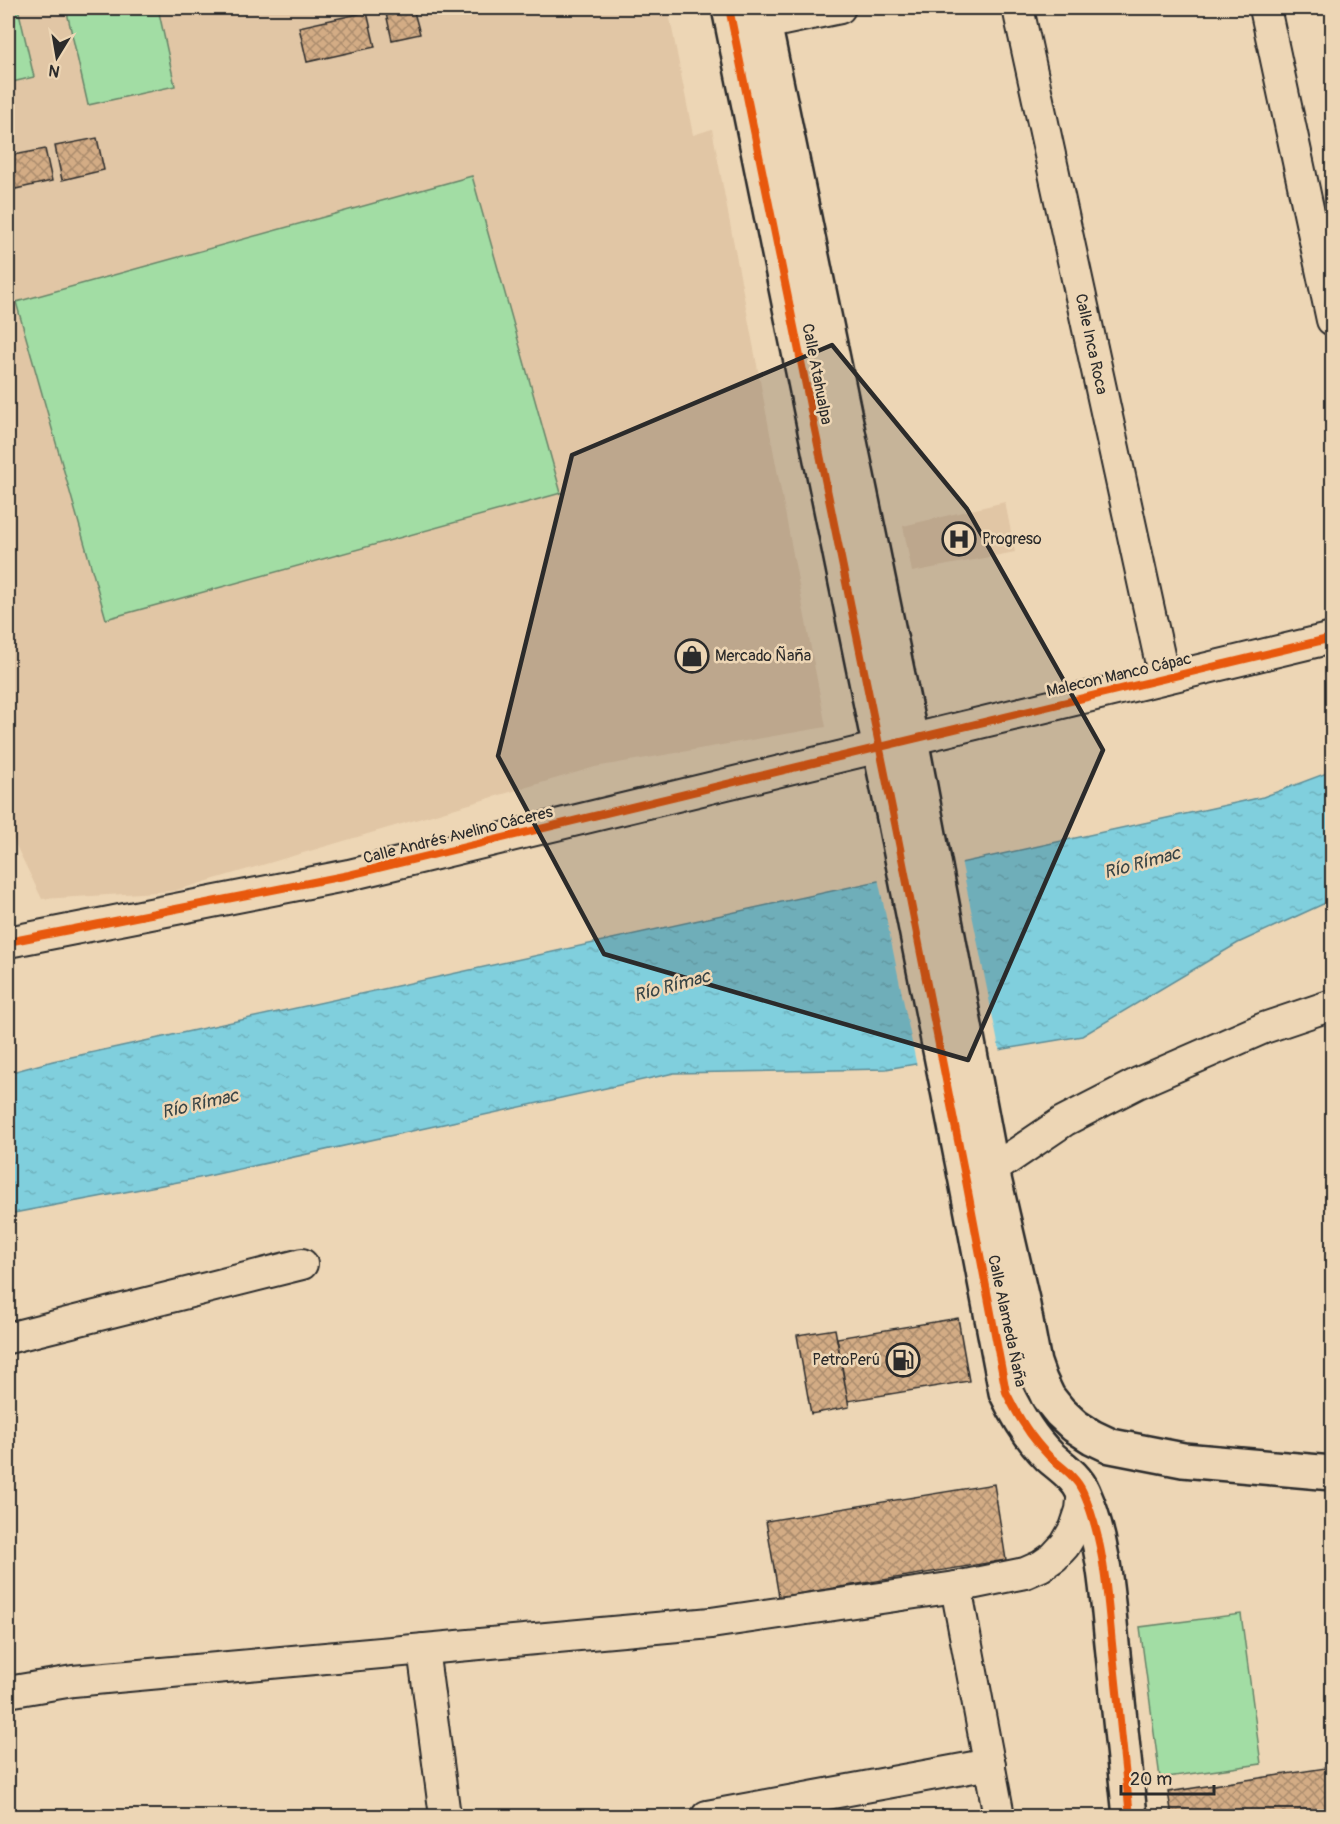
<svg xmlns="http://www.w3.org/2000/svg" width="1340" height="1824" font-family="Pangolin,sans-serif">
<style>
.built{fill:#e1c6a5}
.green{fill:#a2dda4;stroke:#668468;stroke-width:1.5}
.water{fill:url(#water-ripples);stroke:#5e8d96;stroke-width:1.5}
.pier{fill:#edd6b5}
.building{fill:url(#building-cross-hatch);stroke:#2b2b2b;stroke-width:1.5}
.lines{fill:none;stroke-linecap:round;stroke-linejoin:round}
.street-casing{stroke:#2b2b2b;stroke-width:34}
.secondary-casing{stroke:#2b2b2b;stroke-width:38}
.street{stroke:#edd6b5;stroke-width:30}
.secondary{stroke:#edd6b5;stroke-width:33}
.cycleway-casing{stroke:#edd6b5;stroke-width:11}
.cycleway{stroke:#e8590c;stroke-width:8}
.marked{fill:#2b2b2b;fill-opacity:0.2;stroke:#2b2b2b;stroke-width:4.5;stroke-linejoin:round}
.labels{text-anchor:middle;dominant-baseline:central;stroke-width:5;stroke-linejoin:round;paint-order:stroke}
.street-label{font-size:16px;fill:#2b2b2b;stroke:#edd6b5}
.poi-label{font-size:16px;fill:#2b2b2b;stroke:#edd6b5;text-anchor:start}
.water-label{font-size:18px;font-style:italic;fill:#384446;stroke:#edd6b5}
</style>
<defs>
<pattern id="water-ripples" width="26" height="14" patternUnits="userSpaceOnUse" patternTransform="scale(1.5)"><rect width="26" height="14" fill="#80cfdd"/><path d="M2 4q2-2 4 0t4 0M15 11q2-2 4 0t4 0" fill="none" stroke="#6fb2be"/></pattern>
<pattern id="building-cross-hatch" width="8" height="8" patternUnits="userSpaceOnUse" patternTransform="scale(1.5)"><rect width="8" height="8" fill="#d3ac85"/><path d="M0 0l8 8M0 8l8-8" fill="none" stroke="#ab8c6d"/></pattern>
</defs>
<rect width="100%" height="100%" fill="#edd6b5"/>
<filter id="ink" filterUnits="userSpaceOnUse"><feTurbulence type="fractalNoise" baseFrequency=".0167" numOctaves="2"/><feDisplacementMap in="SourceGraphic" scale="12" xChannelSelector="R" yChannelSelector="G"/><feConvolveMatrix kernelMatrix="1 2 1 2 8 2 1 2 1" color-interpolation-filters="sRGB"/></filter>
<g filter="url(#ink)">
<!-- built -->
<path class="built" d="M8,8H668L693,135L712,129L826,727L595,767L174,891L42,899L8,829Z
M1005,502L1015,552L912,572L903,526Z"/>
<!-- green -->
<path class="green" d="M8,8H18L34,77L8,83Z
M66,8H158L175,86L88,105Z
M472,176L561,493L106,619L16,302Z
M1241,1614L1261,1764L1160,1778L1140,1627Z"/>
<!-- water -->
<path class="water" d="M1332,771V900L1238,943L1082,1036L886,1069L674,1073L199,1178L8,1214V1073L53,1061L1263,797Z"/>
<!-- pier -->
<path class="pier" d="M961,860L1000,1053L917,1067L878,878Z"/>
<!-- building -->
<path class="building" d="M391,8H413L420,34L392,40L385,9Z
M367,12L375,47L307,62L299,27Z
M97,138L104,170L62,180L55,146Z
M45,149L52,181L11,190L8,175V156Z
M958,1318L969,1381L848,1401L837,1338Z
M835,1329L849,1407L811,1414L797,1335Z
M994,1484L1006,1560L779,1597L766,1521Z
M1332,1767V1810L1287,1816H1172L1168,1792Z
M1332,1810V1816H1309V1813Z"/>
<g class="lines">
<!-- street casing -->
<g class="street-casing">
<g id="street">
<path id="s1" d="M1018,8L1164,678"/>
<path d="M1265,8L1332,320"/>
<path d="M740,29L840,8"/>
<path d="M8,942L349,875L1332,638"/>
<path d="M992,1170L1064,1121L1138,1083L1264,1028L1332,1005"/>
<path d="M8,1338L302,1264"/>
<path d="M956,1587L999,1816"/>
<path d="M423,1649L445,1816"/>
<path d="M8,1692L73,1681L711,1623L956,1587L1025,1573L1041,1566L1054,1557L1065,1545L1075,1528L1081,1510L1083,1490"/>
<path d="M707,1816L990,1764"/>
</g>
</g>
<!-- secondary casing -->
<g class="secondary-casing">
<path id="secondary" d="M729,8L895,823L966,1181L1006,1392C1017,1415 1031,1438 1049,1456C1061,1467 1076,1476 1083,1492C1104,1539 1107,1593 1112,1644C1118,1701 1124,1759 1130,1816
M761,8L911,739L992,1170L1022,1300L1034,1363L1040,1380L1048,1397L1060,1412L1075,1426L1092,1437L1111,1446L1183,1460L1332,1473"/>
</g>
<!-- street -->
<use href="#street" class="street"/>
<!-- secondary -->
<use href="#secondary" class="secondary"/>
<!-- cycleway casing -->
<g class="cycleway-casing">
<path id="cycleway" d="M729,8L895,823L966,1181L1006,1392C1017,1415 1031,1438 1049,1456C1061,1467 1076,1476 1083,1492C1104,1539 1107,1593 1112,1644C1118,1701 1124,1759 1130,1816
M8,942L349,875L1332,638"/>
</g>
<!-- cycleway -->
<use href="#cycleway" class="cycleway"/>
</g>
</g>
<!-- marked area -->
<path class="marked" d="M832,345L967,509L1103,750L968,1060L604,954L498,756L572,455Z"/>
<!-- icons -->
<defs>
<g id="hospital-ring" transform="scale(1.725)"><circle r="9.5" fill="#edd6b5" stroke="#2b2b2b" stroke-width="1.5"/><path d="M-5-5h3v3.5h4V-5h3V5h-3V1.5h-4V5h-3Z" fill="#2b2b2b"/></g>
<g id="shop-ring" transform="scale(1.725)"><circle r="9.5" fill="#edd6b5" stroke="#2b2b2b" stroke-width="1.5"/><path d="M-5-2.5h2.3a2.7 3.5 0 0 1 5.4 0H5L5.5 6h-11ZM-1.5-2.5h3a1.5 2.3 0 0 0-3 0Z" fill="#2b2b2b"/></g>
<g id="fuel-ring" transform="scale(1.725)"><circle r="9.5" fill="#edd6b5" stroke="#2b2b2b" stroke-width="1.5"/><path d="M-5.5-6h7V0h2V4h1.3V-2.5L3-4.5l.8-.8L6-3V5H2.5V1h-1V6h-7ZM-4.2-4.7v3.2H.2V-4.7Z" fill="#2b2b2b"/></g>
</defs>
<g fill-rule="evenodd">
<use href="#hospital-ring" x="959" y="539"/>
<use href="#shop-ring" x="692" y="656"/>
<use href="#fuel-ring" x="903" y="1360"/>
</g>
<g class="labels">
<!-- street labels -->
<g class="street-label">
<text stroke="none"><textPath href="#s1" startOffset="344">Calle Inca Roca</textPath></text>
<text transform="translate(817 374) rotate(79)">Calle Atahualpa</text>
<text transform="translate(1119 675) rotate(-13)">Malecon Manco Cápac</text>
<text transform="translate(458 835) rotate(-14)">Calle Andrés Avelino Cáceres</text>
<text transform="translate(1007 1321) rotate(78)">Calle Alameda Ñaña</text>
</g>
<!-- poi labels -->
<g class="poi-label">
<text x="982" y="539">Progreso</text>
<text x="715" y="656">Mercado Ñaña</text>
<text x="880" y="1360" text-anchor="end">PetroPerú</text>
</g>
<!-- water labels -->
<g class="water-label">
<text transform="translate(1142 863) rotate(-15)">Río Rímac</text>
<text transform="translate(672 986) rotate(-15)">Río Rímac</text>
<text transform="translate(200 1104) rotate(-13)">Río Rímac</text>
</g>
</g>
<!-- margin -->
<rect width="1340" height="1824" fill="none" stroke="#edd6b5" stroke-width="30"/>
<rect x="15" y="15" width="1310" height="1794" fill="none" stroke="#2b2b2b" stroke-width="2" filter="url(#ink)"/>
<!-- north arrow -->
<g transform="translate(57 57) rotate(191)" stroke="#edd6b5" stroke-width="4.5" paint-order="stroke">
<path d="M0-4.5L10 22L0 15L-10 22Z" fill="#2b2b2b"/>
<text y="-9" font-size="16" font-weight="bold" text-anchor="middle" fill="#2b2b2b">N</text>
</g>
<!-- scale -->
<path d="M1121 1785v9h93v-9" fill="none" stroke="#2b2b2b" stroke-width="3"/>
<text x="1130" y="1785" font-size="18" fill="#2b2b2b" stroke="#edd6b5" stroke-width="4.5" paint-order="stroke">20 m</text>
</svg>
